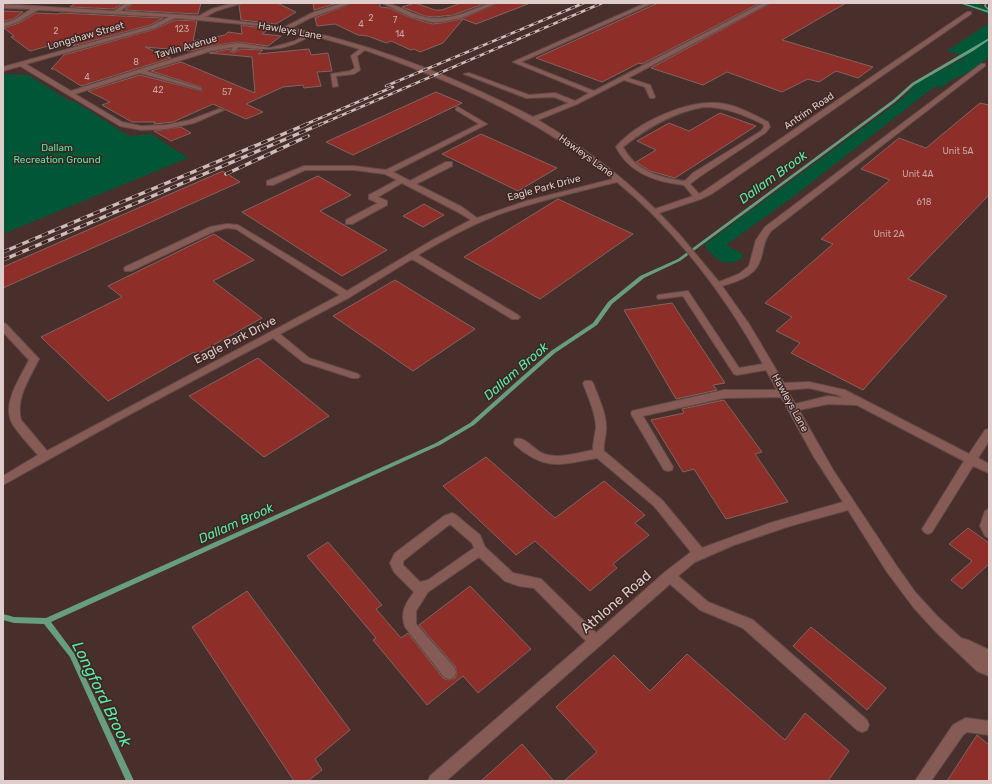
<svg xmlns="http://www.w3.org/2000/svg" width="992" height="784" font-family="Rubik,sans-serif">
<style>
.green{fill:#015637}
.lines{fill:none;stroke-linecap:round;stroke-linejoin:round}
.stream{fill:#679e82;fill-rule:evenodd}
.building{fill:#8d2e28;stroke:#816460}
.minor-casing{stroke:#634b48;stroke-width:2}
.minor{fill:#865b55;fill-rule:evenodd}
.rail-far1-casing{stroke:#cebcba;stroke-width:2.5}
.rail-casing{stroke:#cebcba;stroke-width:3.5}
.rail-far1{stroke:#3d2522;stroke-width:1.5;stroke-dasharray:5;stroke-linecap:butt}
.rail{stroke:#3d2522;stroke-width:2.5;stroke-dasharray:7;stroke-linecap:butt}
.labels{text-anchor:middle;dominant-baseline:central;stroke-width:3;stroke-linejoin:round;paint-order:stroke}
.far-number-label{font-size:9px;fill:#caa5a2}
.far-street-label{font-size:10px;fill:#decdcb;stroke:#3d2522}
.far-park-label{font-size:10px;fill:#53e9a6;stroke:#3d2522}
.street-label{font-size:12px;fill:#decdcb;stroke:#3d2522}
.water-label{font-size:13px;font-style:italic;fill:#56eca8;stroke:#3d2522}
.near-street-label{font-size:14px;fill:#decdcb;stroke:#3d2522}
.near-water-label{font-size:16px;font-style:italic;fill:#56eca8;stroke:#3d2522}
</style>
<rect width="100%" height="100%" fill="#482f2b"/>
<!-- green -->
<path class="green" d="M957,3H975L989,8V16L980,10Z
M989,23V57L971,71L952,80L940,88L934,87L793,197L726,245L743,254L742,259C723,268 716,259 704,245L901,100L917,83L966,57L947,51Z
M3,74L28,75L70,101H74L129,136L151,134L188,158L3,234Z"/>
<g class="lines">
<!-- stream -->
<path class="stream" d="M959,3H963L989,11V13Z
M985,3H987L986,6L989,9V11L984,6Z
M989,38V40L973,51L914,85L895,102L680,261L644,278L612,304L597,325L555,353L474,425L440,445L51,622L74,653L134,781H126L70,657L44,624L14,623L3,620V614L14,617L46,618L436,443L470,423L551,351L593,323L608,302L640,276L678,259L893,100L912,83Z"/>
</g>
<!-- building -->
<path class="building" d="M76,3H123L114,9L70,7Z
M133,3H201L198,14L125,10Z
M243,3H277L296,12L276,24L241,20L239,5Z
M313,3H338L314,10Z
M352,3H380V7L389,8L411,18L432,24L441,23L461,19L498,3L528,4L476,24L463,19L443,43L420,52L414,49L411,50L391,41L386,43L368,36L358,35L335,24L317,26L315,18Z
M415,3L435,10H442L461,3H486L453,15L434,17L425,16L402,7Z
M658,3H760L642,64L639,63L602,82L536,58Z
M771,3H846L782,40L873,67L858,78L836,71L819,82L808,79L782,92L727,72L703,85L651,68Z
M3,11L23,12L13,19L3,21Z
M36,13L58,14L61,13L163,18L150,25L73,46L81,37L30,51L11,37L14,36L4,28L19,23Z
M175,20L197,21L193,41L225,35L228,32L242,34L241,25L269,29L262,34L281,36L268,46L238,42L210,46L191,51L145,47L171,58L81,86L54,69H51L64,55L155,29Z
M230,49V51L234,53L240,49L263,50L258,54L309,49L311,55L328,53L332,71L317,72L321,86L304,88L303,85L283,87L246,104L263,112L246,119L213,104L173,122L154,124L155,122H132L102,105L110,102L88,91L140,75L202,91L201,87L151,71L181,62L255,93L252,57L209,53Z
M436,92L462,103L353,155L326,142Z
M980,103L989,105V195L908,279L947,296L863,390L791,353L800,343L776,331L792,317L765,303L833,244L821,239L890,180L861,169L899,138L926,148Z
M720,113L756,126L675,178L650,171L636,162L656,150L637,141L669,123L689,131Z
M181,127L191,133L171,141L154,131Z
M481,134L557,168L518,191L442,154Z
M223,171L240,182L3,288V267Z
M318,176L351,195L320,211L387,250L342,276L242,212Z
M558,199L633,234L540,299L464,257Z
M424,204L444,215L423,227L403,216Z
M214,234L254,260L213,281L262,318L197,354L194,352L108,401L41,337L122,297L108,286Z
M395,280L475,329L413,371L333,316Z
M672,303L725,383L713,385L717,390L676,399L624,310Z
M258,358L329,416L264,457L189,396Z
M724,400L762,452L755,454L788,502L726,519L694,469L683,472L651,420L684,413L682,409Z
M486,457L555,518L604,481L645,515L635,523L649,535L613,564L617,568L590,591L535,541L516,555L443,486Z
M968,528L989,543V564L962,589L951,580L972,561L949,544Z
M328,542L382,605L376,609L401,638L408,633L443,678L448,680L455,678L457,673L455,666L419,625L470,586L531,649L478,693L463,676L427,705L373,640L376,638L307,556Z
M247,591L350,730L315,759L322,770L308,781H294L192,627Z
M811,627L886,688L867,710L793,646Z
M687,654L785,740L805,713L849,751L828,781H564L597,752L556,707L614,655L650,691Z
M977,735L989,745V781H947Z
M522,744L554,781H481Z"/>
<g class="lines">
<!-- minor casing -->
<g class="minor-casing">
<path id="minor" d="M126,3H132L120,11L199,16L212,9L233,3H242L216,11L205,17L285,27L314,12L343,3H351L310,18L291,28C374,44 457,78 533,117L569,103L554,97L526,98L464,74L469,73L529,95L555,93L575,101L589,93L513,62L646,3H653L521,62L594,91L763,3H770L628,78L650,85L655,97L654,98H650L645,87L624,80L577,104L538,120C580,145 620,174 655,209L693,196L684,185C656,182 629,173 616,147C636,123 685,101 717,103C735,104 752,114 768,122L770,127L765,133L699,177L690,184L699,194L707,189L967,12H971V14L713,193L701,199L659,213L679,234L719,282L739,274L749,266L756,240L765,227L981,64H985V66L771,231C761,245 765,250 759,263C753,277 735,282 722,286L749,324L784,383L809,382L845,390L969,454L985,430L989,429V441L978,458L989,464V473L973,466L932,532L928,534L924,532L922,529L924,526L964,461L857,405L828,404L799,410L833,470L896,565L915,592L937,616L961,638L968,640L989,650V676L977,671L936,632L914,608L887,572L848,510L790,526L734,545L695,562L678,576L708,602L753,620L867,720L869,725L867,730L862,732L857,730L743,628L700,610L670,584L446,781H428L430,776L586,641L534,588L519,586L505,581L479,557L428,592L416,611V624L454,667L456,672L454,677L449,679L444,677L405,627C400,613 405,604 414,592L394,572L390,563L395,553L444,516L452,513L456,515L480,535L485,547L513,573L541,579L596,633L665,572L691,552L654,506L597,458C560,465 545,471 515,445L514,442L515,439C526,436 534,451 544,454C559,459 578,453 593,450C593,441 595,436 596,428C596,413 588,397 583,383L585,381H591L593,383C598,397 607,414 606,429C606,438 603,442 604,451L662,500L702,548L770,523L843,502L814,457L781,397L724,398L643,416L673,467L672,470L668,471L664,470L631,414L632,411L724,390H777L766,370L737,375L734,374L683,296L658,299L657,297L658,295L688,291L739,368L763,364C727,298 676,230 617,182C577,192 536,201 497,215C469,226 443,240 418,255L518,315L520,317L518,319H512L412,259L350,297L280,334L309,358L358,374L360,376L358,378H352L303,362L273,338L121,419L3,485V476L38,455C31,447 15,430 11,421C3,401 21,377 29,360L3,332V323L6,324L39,359C30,378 15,398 21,420L47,451L340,295L236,229L227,228L215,231L131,271H125L124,269L125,267L210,227L227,224L238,225L347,291L431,241L471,220L456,211L402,183L378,197L387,201V205L352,224H346V220L378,203L369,199V195L397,180L385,174L354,170H305L273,185H267V181L304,166H354L386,170L479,124L456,110V108L458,107L487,124L393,172L410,181L446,162H452V166L416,184L462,207L477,218L526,201L613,179C539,119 455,82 365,50L357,56L360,70L354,74L336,76L338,86L333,87L331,74L350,71L355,68L351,56L360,49L311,35C286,52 268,50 239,47L234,52L231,50L233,47L211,51L146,71L201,88V90L140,73L75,94L122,122L141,126L166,125L190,120L219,109L224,110L194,123L166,129L141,130L120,126L20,66L3,71V67L151,26L169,17L38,10L18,22L3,27V23L14,20L31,9L3,8V4L114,11ZM175,18L253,25L306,34L295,41L270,48L238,43L210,47L71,91L26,64L155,28ZM704,107C726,107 744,115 763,124L764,127L761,131L693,173L685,181C660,178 635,171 623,147C647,128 673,112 704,107ZM809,388L838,395L843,398L828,396L795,404L787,390ZM450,524L472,543L474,548L428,580L420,582L403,565V561Z
M382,3C394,3 404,10 415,14C441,25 465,13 490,3H497L461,18L441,22H432L411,17Z
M989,509V538L985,536L980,526L985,511Z
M966,718L989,721V735L967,732L963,735L931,781H915L953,725Z"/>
</g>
<!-- minor -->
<use href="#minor" class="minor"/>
<!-- rail-far1 casing -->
<g class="rail-far1-casing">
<path id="rail-far1" d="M386,86L584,3
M304,125L393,87
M319,125L602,3"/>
</g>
<!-- rail casing -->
<g class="rail-casing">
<path id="rail" d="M226,174L308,136
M3,252L307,124
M3,260L321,124"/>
</g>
<!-- rail-far1 -->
<use href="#rail-far1" class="rail-far1"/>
<!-- rail -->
<use href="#rail" class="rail"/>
</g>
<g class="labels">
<!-- far-number labels -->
<g class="far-number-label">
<text x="371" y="18">2</text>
<text x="395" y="20">7</text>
<text x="361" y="24">4</text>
<text x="182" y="29">123</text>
<text x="56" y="31">2</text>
<text x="400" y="34">14</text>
<text x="136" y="62">8</text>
<text x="87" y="77">4</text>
<text x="158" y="90">42</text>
<text x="227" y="92">57</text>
<text x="958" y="151">Unit 5A</text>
<text x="918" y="174">Unit 4A</text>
<text x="924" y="202">618</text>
<text x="889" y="234">Unit 2A</text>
</g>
<!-- far-street labels -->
<g class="far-street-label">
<text transform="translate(290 31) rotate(10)">Hawleys Lane</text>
<text transform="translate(86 36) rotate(-16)">Longshaw Street</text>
<text transform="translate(186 47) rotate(-16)">Tavlin Avenue</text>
<text transform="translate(809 111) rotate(-34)">Antrim Road</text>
<text transform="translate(586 156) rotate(36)">Hawleys Lane</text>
<text transform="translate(544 188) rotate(-15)">Eagle Park Drive</text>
<text transform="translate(790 403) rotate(61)">Hawleys Lane</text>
</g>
<!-- far-park labels -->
<g class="far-park-label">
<text x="57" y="148">Dallam<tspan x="57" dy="12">Recreation Ground</tspan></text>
</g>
<!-- street labels -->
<g class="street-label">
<text transform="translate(235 340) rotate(-27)">Eagle Park Drive</text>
</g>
<!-- water labels -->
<g class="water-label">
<text transform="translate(773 177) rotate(-36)">Dallam Brook</text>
<text transform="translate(516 371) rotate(-41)">Dallam Brook</text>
<text transform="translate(236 523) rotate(-24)">Dallam Brook</text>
</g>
<!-- near-street labels -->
<g class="near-street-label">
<text transform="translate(616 602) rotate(-41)">Athlone Road</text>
</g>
<!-- near-water labels -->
<g class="near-water-label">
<text transform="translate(102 694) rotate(64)">Longford Brook</text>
</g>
</g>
<!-- border -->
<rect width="992" height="784" fill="none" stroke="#decdcb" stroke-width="8"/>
</svg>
